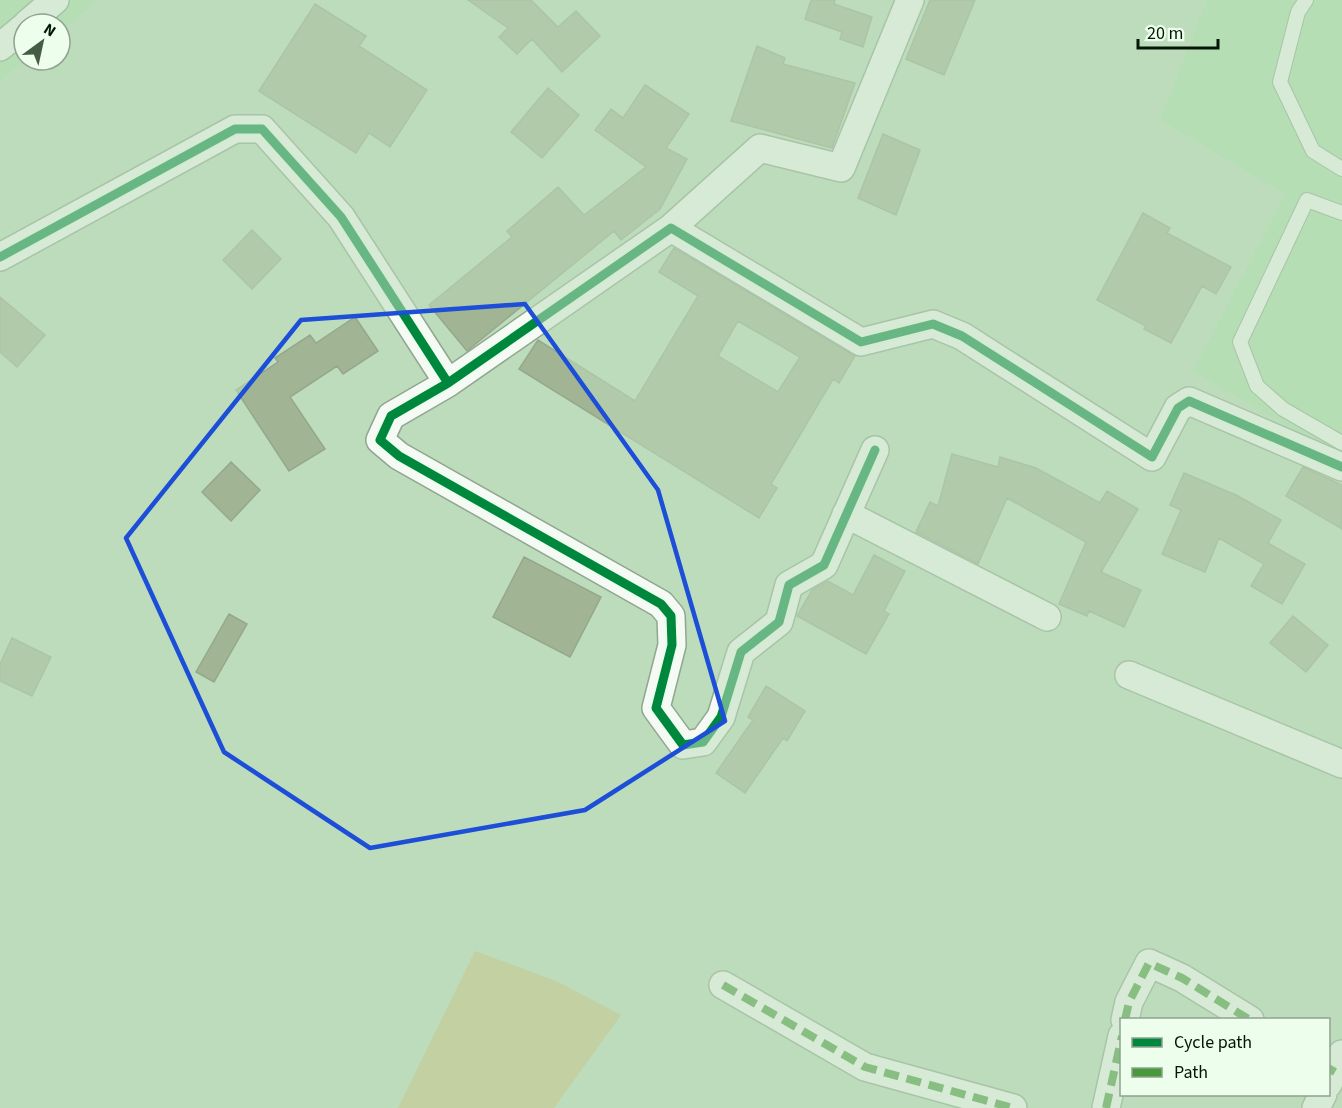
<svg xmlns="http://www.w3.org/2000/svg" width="1342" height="1108" font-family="'Source Sans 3',sans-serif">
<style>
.built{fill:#aedfae}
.green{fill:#c7c083}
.building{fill:#a1b494;stroke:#95a88c;stroke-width:1.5;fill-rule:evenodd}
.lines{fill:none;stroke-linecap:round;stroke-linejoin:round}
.service-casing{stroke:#8fa78e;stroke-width:16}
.minor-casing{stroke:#8fa78e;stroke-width:30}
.service{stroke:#f5faf5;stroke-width:14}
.minor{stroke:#f5faf5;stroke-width:27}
.quiet{stroke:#47993a;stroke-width:8;stroke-dasharray:15 8;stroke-linecap:butt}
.cycleway-casing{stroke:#edfeec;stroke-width:13}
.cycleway{stroke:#00873e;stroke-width:9}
.marked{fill:none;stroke:#1d4ed8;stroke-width:4.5;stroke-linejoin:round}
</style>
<rect width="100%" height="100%" fill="#bddcbc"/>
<!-- built -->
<path class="built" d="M0,0H99L60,32V24H24L26,60L0,81Z
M1207,0H1342V454L1299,433L1193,371L1285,194L1160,120Z"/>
<!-- green -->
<path class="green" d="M475,951L556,981L621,1015L554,1108H398Z"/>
<!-- building -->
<path class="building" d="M468,0H531L558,27L576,11L600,36L562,72L532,39L517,54L499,37L508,28Z
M811,0H835L834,4L872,17L863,47L840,39L842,32L805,19Z
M930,0H975L944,75L906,59Z
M315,4L366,36L359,46L427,90L390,147L369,133L356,153L259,91Z
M757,46L785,58L783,64L855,83L832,148L731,121Z
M645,85L689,114L666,148L687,159L660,209L621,240L614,231L467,351L429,305L512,237L507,231L558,187L584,215L646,167L595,130L611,109L623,118Z
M548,88L579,115L542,158L511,132Z
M883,134L920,150L896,215L858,198Z
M1143,213L1170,228L1167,233L1231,267L1216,294L1202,286L1171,343L1144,329L1146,326L1097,300Z
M252,230L281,259L252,289L223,260Z
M674,248L855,356L839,383L833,379L771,484L777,488L759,518L519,369L538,340L635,401L698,296L659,272ZM738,321L800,357L778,392L718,356Z
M0,297L45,335L17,367L0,352Z
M355,317L378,351L343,374L337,366L290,397L325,449L289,471L236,390L278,362L275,358L310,335L316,343Z
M952,454L998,467L1000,457L1036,468L1100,503L1107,491L1138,509L1101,572L1141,590L1124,627L1089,611L1087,616L1059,604L1086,542L1007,498L978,564L916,532L930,502L938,506Z
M231,462L260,490L231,521L202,492Z
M1303,467L1342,485V529L1286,496Z
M1184,473L1236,495L1281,520L1268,543L1305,564L1282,604L1251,586L1264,564L1219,538L1205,572L1162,554L1181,510L1170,505Z
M874,555L905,571L884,611L889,614L866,654L797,616L812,590L828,581L853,595Z
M524,557L601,597L570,657L493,617Z
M229,614L247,624L214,682L196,672Z
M1293,616L1328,645L1306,672L1270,643Z
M12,638L51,657L32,696L0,681V664Z
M766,686L805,711L787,741L783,738L745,793L716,773L753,720L748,717Z"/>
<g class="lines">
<!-- service casing -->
<g class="service-casing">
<path id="service" d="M1306,0L1298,12L1280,82L1313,151L1342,169
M1342,213L1307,200L1240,342L1257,386L1283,409L1342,443"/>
</g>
<!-- minor casing -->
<g class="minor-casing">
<path id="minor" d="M27,24L55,0
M0,47L24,27
M671,228L760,148L841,168L910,0
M0,257L235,129H262L341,217L448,383L671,228L861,342L933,324L962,336L1152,457L1178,408L1189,401L1342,467
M448,383L391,416L380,440L399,456L661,604L671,616L672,645L656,708L683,745L703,742L721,717L741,652L779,622L789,585L824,565L875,450
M846,514L1047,617
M1129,675L1342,764
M723,985L865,1067L1013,1108
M1125,1020L1129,1002L1149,963L1182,978L1250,1020
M1328,1084L1342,1054
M1106,1108L1122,1036
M1316,1108L1323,1094"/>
</g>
<!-- service -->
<use href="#service" class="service"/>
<!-- minor -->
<use href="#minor" class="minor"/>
<!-- quiet -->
<path class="quiet" d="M723,985L865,1067L1013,1108
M1125,1020L1129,1002L1149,963L1182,978L1250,1020
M1328,1068L1335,1072
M1106,1108L1122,1036"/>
<!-- cycleway casing -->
<g class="cycleway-casing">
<path id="cycleway" d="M0,257L235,129H262L341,217L448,383L671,228L861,342L933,324L962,336L1152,457L1178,408L1189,401L1342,467
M448,383L391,416L380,440L399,456L661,604L671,616L672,645L656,708L683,745L703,742L721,717L741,652L779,622L789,585L824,565L875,450"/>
</g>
<!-- cycleway -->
<use href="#cycleway" class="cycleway"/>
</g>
<!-- marked area -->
<path d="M0 0H1342V1108H0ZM525,304L658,490L725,721L585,810L370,848L224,752L126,538L301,320Z" fill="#bddcbc" fill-opacity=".55" fill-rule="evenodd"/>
<path class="marked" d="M525,304L658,490L725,721L585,810L370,848L224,752L126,538L301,320Z"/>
<!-- legend -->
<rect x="1120" y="1018" width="210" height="78" fill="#edfeec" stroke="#8fa28f" stroke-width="1.5"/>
<rect x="1132" y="1038" width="30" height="9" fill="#00873e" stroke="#8fa28f" stroke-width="1.5"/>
<text x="1174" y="1048" font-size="18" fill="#031704">Cycle path</text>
<rect x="1132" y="1068" width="30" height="9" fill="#47993a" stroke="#8fa28f" stroke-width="1.5"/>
<text x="1174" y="1078" font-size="18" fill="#031704">Path</text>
<!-- north arrow -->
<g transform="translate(42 42) rotate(33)"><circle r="28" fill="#edfeec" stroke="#8fa28f" stroke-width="1.5"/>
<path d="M0-4.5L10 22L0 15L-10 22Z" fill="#445c44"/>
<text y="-9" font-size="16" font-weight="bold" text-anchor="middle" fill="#031704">N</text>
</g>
<!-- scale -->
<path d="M1138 39v9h80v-9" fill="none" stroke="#031704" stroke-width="3"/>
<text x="1147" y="39" font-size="18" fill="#031704" stroke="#edfeec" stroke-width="4.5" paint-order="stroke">20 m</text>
</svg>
